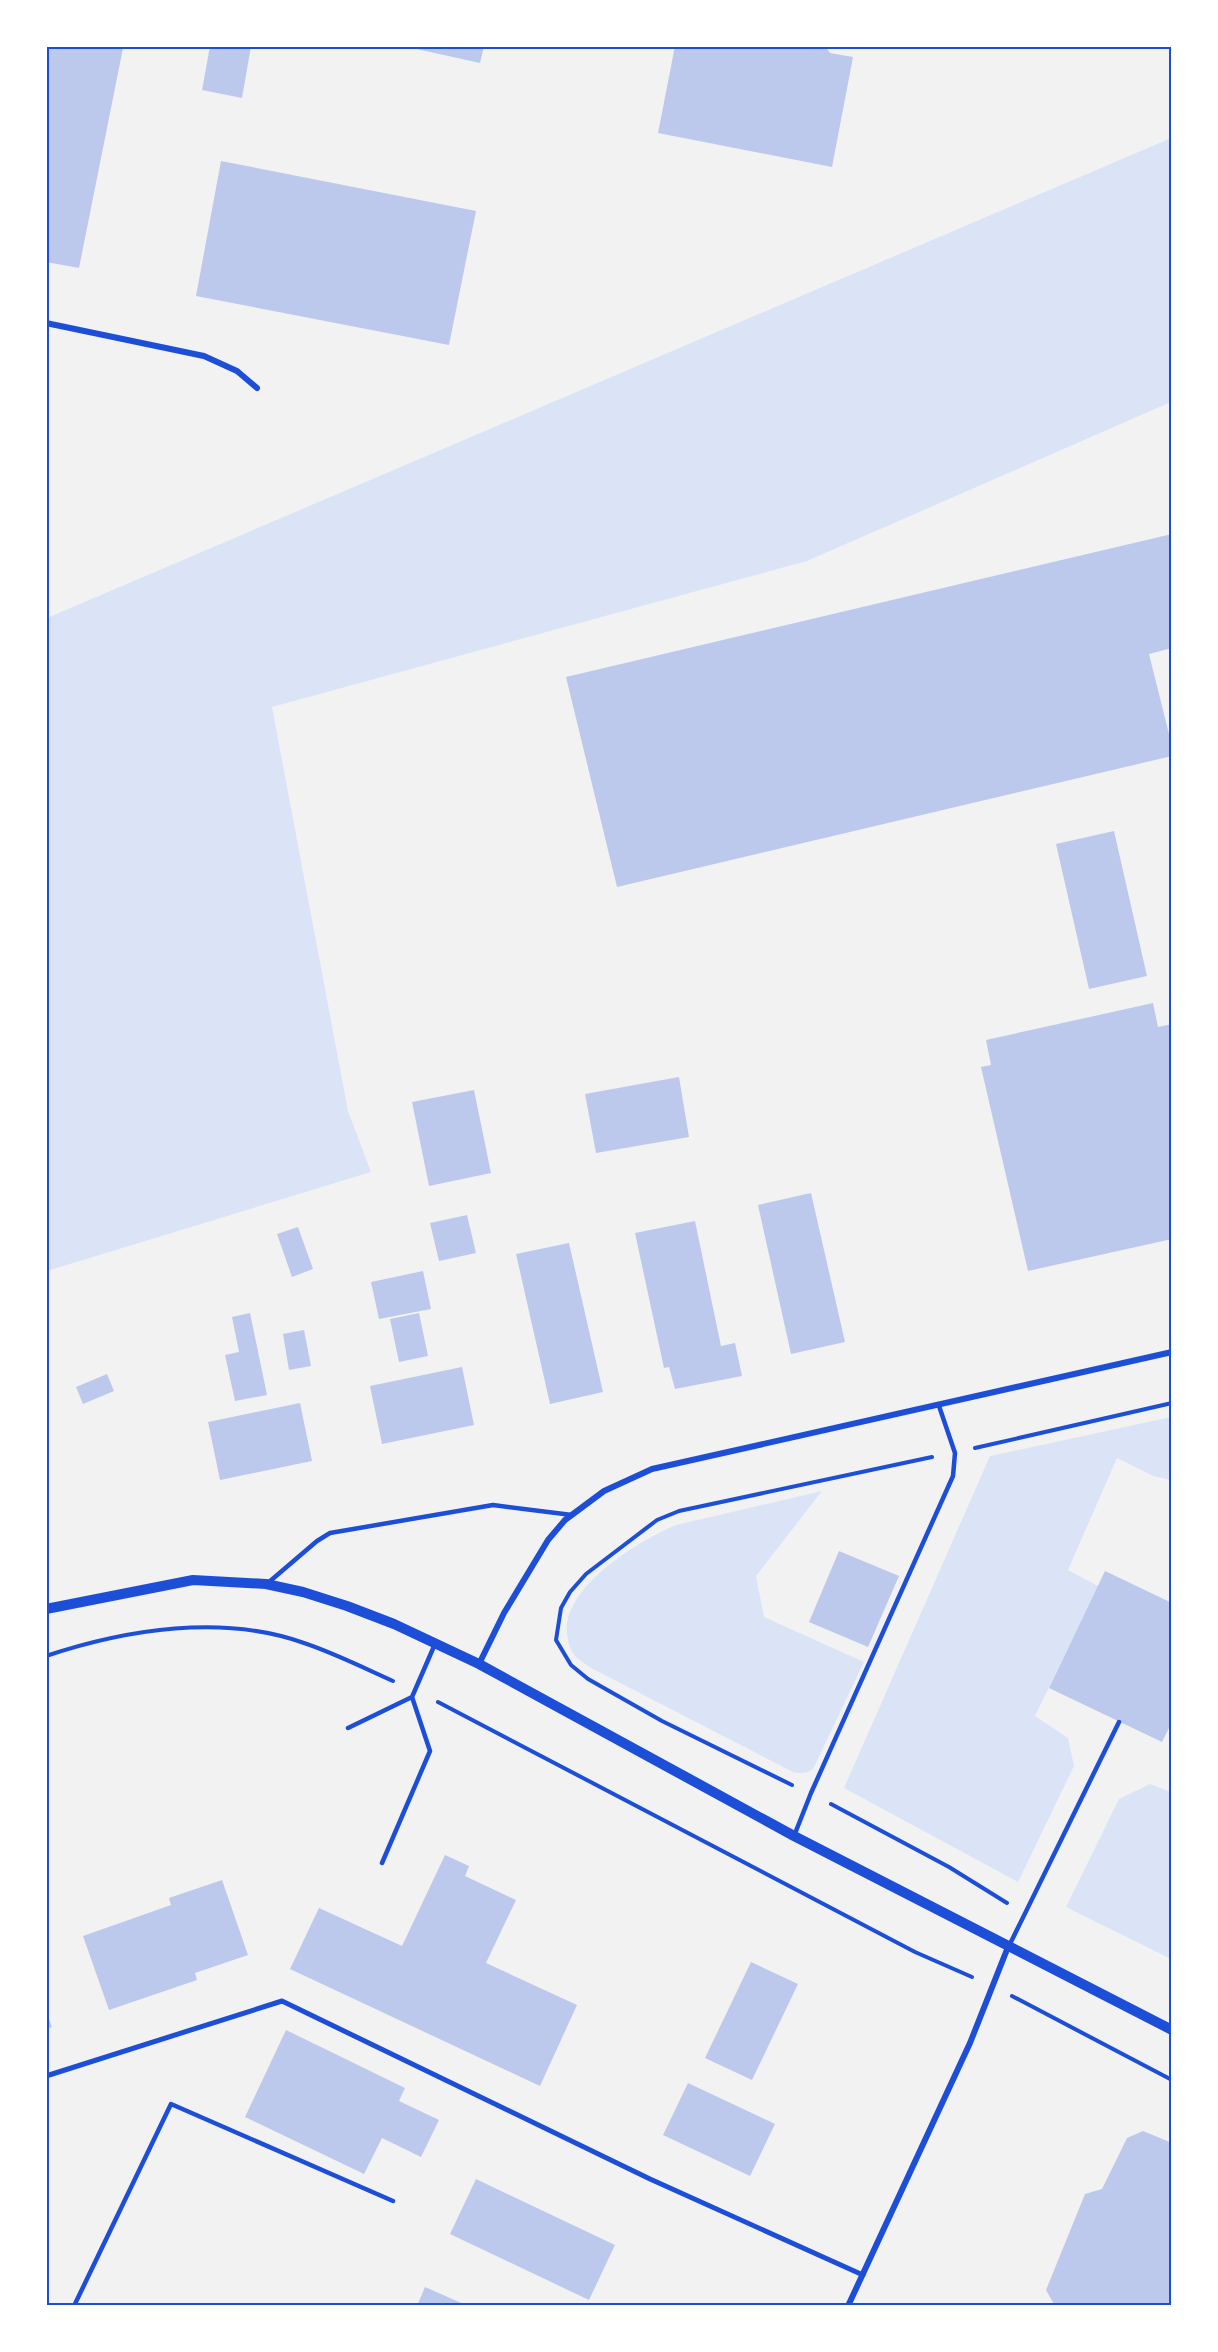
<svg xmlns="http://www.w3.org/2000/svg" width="1218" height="2352" font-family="Cabin,sans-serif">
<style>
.green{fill:#dbe4f7}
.building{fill:#bdc9ec}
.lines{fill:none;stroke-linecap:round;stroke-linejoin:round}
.path{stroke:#1d4ed8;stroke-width:4}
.service{stroke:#1d4ed8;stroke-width:4.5}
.pedestrian{stroke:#1d4ed8;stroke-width:5}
.minor{stroke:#1d4ed8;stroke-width:6}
.tertiary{stroke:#1d4ed8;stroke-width:10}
.neatline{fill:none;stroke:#1d4ed8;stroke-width:2}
</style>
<rect width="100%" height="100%" fill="#f2f2f2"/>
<!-- green -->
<path class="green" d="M1171,138V402L807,561L272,707L348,1111L371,1172L47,1271V618Z
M1171,1417V1480L1153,1476L1117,1458L1068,1570L1098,1586L1035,1716L1068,1738L1074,1766L1018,1882L844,1788L990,1456Z
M822,1491L756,1576L764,1617L864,1662L814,1767C808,1774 802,1774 793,1772L591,1668C586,1664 580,1661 576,1657C572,1653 569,1645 568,1640C555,1591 638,1541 676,1525Z
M1150,1784L1171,1792V1959L1066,1907L1119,1799Z"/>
<!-- building -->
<path class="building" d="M48,46L123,48L79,268L46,262Z
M210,46H251L242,98L202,90Z
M403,46H484L480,63Z
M675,46H825L830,53L853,57L832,167L658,133Z
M221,161L476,211L449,345L196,296Z
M1172,534V648L1149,654L1172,746V756L617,887L566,677Z
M1114,831L1147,976L1089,989L1056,844Z
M1153,1003L1158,1027L1172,1024V1239L1028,1271L981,1067L991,1065L986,1040Z
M679,1077L689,1137L596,1153L585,1094Z
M474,1090L491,1173L429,1186L412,1102Z
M811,1193L845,1342L791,1354L758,1205Z
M467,1215L476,1253L439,1261L430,1223Z
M695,1221L721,1346L735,1343L742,1376L675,1389L669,1367L664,1368L635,1233Z
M298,1227L313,1269L292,1277L277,1234Z
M569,1243L603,1392L550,1404L516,1254Z
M423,1271L431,1309L379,1319L371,1282Z
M250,1313L267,1395L235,1401L225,1355L239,1352L232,1317Z
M419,1313L428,1356L399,1362L390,1319Z
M304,1330L311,1366L289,1370L283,1334Z
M462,1367L474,1425L382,1444L370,1386Z
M107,1374L114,1391L83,1404L76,1387Z
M300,1403L312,1461L220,1480L208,1422Z
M839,1551L899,1576L868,1647L809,1622Z
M1105,1571L1172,1603V1722L1162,1742L1049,1688Z
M445,1855L469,1866L465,1876L516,1900L486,1963L577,2005L540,2086L290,1969L319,1908L402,1946Z
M222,1880L248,1955L195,1973L197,1980L109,2010L83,1936L171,1905L169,1898Z
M751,1962L798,1984L752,2080L705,2058Z
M46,2011L52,2027L46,2029Z
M286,2030L405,2088L399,2101L439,2120L421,2157L382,2138L364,2174L245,2117Z
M688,2083L775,2124L750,2176L663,2135Z
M1143,2131L1172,2143V2306H1055L1046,2290L1085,2194L1102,2189L1127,2138Z
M476,2179L615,2245L589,2300L450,2234Z
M425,2287L468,2306H417Z"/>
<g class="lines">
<!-- path -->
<path class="path" d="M975,1448L1172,1403
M46,1656C127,1629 223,1614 304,1643C334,1653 364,1668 393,1681
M438,1702L915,1952L972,1977
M792,1785L662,1721L588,1679L571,1665L556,1640L561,1608L570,1592L586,1574L657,1520L679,1511L932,1457
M831,1804L949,1867L1007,1903
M1012,1996L1172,2080"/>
<!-- service -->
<path class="service" d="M269,1582L317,1541L330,1533L493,1505L572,1515
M348,1728L412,1697L435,1644
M794,1836L811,1793L953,1476L955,1453L939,1406
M382,1863L430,1751L412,1697
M1009,1946L1119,1722
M74,2306L171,2104L393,2201"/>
<!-- pedestrian -->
<path class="pedestrian" d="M46,2076L282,2001L650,2179L863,2275"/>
<!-- minor -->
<path class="minor" d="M46,323L204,356L237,371L257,388
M479,1664L504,1613L548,1540L565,1520L604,1491L652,1469L1172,1352
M848,2306L970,2043L1008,1947"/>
<!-- tertiary -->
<path class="tertiary" d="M46,1609L193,1580L266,1584L303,1592L347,1606L394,1624L479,1664L794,1836L1172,2030"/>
</g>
<!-- border -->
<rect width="1218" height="2352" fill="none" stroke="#ffffff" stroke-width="96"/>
<rect x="48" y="48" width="1122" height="2256" class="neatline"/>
</svg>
